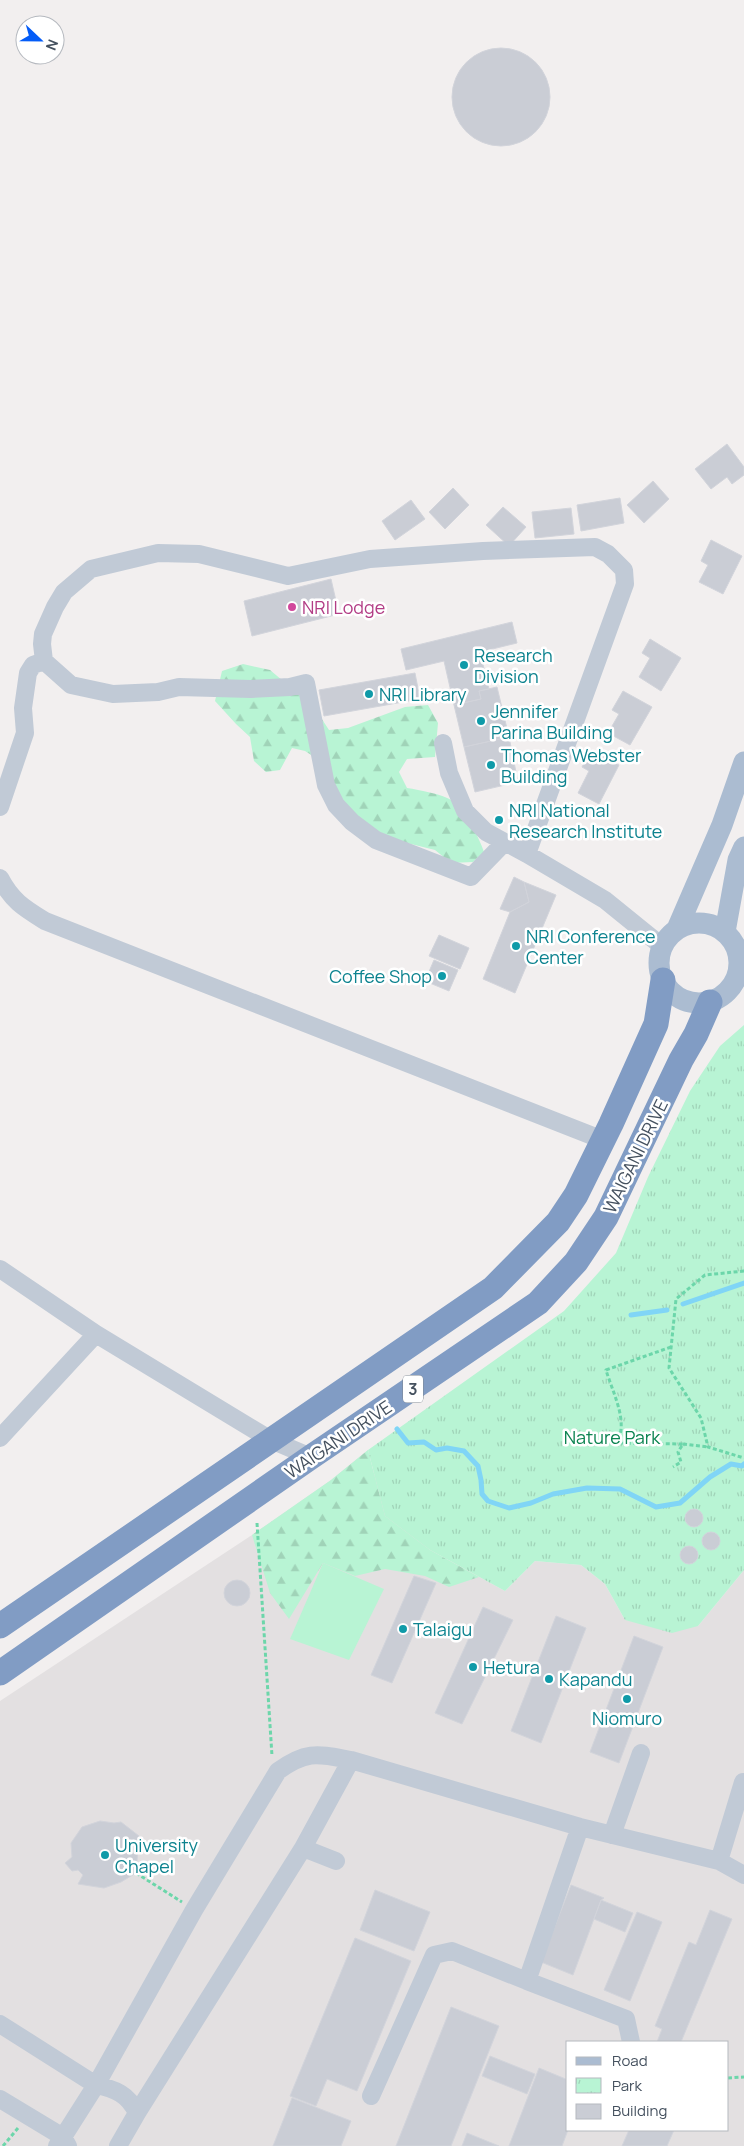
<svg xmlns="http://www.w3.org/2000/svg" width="744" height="2146" font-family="Manrope,sans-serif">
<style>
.education{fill:#e3e0e1;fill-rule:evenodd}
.forest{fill:url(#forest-firs)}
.park{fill:url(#park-tufts)}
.garden{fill:#b8f4d4}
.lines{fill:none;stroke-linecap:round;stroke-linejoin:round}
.stream{stroke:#80d5f6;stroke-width:5}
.building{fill:#cacdd5;stroke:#d2d4db}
.path{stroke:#6cd6aa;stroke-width:3;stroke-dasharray:4 2.5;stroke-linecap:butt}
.minor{stroke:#c1cad6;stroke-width:18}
.major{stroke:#abbcd1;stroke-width:21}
.highway{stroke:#819cc4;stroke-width:25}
.hotel-dot{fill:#d1479c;stroke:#fff;stroke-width:2}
.culture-dot{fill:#0f9aa8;stroke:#fff;stroke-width:2}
.labels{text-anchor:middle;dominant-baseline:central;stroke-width:5;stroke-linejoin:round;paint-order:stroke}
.shield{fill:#fff;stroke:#7d858f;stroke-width:1}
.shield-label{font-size:16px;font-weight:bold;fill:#45515f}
.hotel-label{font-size:18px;fill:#b23c85;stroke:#fff;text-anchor:start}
.culture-label{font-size:18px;fill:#0d838f;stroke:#fff;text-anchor:start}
.street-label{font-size:18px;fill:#45515f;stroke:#fff}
.park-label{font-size:18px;fill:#0c8451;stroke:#fff}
</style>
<defs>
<pattern id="forest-firs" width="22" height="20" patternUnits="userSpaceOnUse" patternTransform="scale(1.25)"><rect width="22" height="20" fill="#b8f4d4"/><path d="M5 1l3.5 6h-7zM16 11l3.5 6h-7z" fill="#a0d3b8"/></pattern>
<pattern id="park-tufts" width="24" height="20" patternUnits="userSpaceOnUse" patternTransform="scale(1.25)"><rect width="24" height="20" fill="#b8f4d4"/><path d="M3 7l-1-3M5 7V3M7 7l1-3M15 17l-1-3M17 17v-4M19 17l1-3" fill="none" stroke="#a0d3b8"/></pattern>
</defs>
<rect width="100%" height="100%" fill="#f2efef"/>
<!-- education -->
<path class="education" d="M368,1450L372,1471L430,1550L505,1591L535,1561L581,1565L605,1584L625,1620L698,1626L744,1570V2146H0V1701L252,1535L331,1480ZM568,2042H728V2130H568Z"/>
<!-- forest -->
<path class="forest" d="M243,664L270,670L314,707L329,730L348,728L405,707L428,705L438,723L435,757L407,759L399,772L407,788C420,790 442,794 453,801C465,810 479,837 484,852L473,862L451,863L435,850L387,838L329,806L330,767L305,751L292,748L280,770L266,772L254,761L250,737L236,724L215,701L222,671Z
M368,1450L385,1516L430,1550L479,1577L449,1587L425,1576L385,1569L355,1576L323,1563L289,1619L270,1593L252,1535L331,1480Z"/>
<!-- park -->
<path class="park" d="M744,1025V1570L698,1626L672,1633L625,1620L605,1584L581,1565L535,1561L505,1591L430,1550L385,1516L368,1450L564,1311L616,1253L648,1177L690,1091L720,1046Z"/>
<!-- garden -->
<path class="garden" d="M323,1563L384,1589L349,1660L290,1639Z"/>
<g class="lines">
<!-- stream -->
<path class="stream" d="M683,1304L744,1283
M631,1315L667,1310
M397,1429L408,1443L424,1442L436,1450L447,1448L464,1451L478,1466L481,1480L482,1494L488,1501L509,1508L531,1503L553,1494L587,1488L620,1489L656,1507L680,1503L710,1477L731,1464L742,1466L744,1464"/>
</g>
<!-- building -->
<path class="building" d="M452 97a49 49 0 1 1 98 0a49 49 0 1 1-98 0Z
M727,444L744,467V475L732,484L727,477L711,489L695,469Z
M653,481L669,499L644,523L627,505Z
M453,488L469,505L445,529L429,512Z
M620,498L624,523L581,531L577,505Z
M411,500L425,519L395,540L382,521Z
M503,507L526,527L509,546L486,525Z
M571,508L574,534L535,538L532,512Z
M711,540L742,556L723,594L699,582L708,565L701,561Z
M331,579L339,614L252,636L244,601Z
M512,622L517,643L480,652L489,689L479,691L481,699L454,705L444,661L406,670L401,649Z
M650,639L681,658L661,691L639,677L650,658L642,653Z
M415,673L420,699L324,716L319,690Z
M497,687L509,737L464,747L454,705L481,699L479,691Z
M623,691L652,707L630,745L608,733L619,714L612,710Z
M509,737L518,782L475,792L464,747Z
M591,750L619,765L599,804L578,793L589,771L582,767Z
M514,877L524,882L529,902L510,912L500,909Z
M524,882L556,895L515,993L483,979L510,912L529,902Z
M439,935L469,948L460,969L429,956Z
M434,960L458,970L449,991L425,981Z
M685 1518a9 9 0 1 1 18 0a9 9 0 1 1-18 0Z
M702 1541a9 9 0 1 1 18 0a9 9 0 1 1-18 0Z
M680 1555a9 9 0 1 1 18 0a9 9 0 1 1-18 0Z
M414,1576L436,1583L392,1683L371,1675Z
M224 1593a13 13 0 1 1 26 0a13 13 0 1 1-26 0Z
M483,1607L513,1620L462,1724L435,1713Z
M556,1616L586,1628L541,1743L511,1731Z
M634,1636L663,1647L619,1763L590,1752Z
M100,1821L114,1823L121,1822L139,1836L136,1873L121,1882L104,1888L78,1884L83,1875L78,1870L72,1871L65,1863L72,1857L71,1843L82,1827Z
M571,1885L604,1898L601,1900L573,1975L541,1962Z
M375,1890L430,1912L414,1951L360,1930Z
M601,1900L633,1913L625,1932L594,1919Z
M710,1910L732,1919L681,2042H657L662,2029L655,2026L689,1942L696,1945Z
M637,1912L662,1922L630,2001L604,1990Z
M355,1938L411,1961L357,2091L327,2079L316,2106L290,2096Z
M451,2007L499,2026L451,2146H396Z
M490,2056L535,2074L527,2094L482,2076Z
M539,2068L568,2080V2130L562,2146H509Z
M292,2098L351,2121L341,2146H273Z
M629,2130H674L667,2146H622Z
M467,2133L499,2146H462Z"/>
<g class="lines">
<!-- path -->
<path class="path" d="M744,1271L705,1275L676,1299L669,1368L701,1418L708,1447L744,1458
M671,1347L606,1370C612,1391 630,1424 616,1443L683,1444L678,1452L681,1462L673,1467
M683,1444L708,1447
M257,1523L272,1756
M136,1873L182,1902
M728,2078L744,2077
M3,2146L18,2128"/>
<!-- minor -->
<path class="minor" d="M443,743L449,773L465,811L486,832L527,854L605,900L663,947
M0,807L25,733L23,708L28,673L33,665L44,661
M505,842L471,877L376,840L352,822L336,805L326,785L306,683L290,687L251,689L179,687L158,692L113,694L71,685L44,661L42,644L43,634L55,607L64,592L91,569L158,553L199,554L288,576L370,559L483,551L595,547L608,554L624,570L625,584L527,854
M0,878C12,901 24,908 45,921L603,1140
M0,1269L96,1334L271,1440L311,1457
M0,1438L96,1334
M612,1835L641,1753
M303,1848L336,1861
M719,1861L743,1782
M527,1981L626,2019L631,2042
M0,2024L96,2085L194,1910L278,1771C307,1750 318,1754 351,1760L580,1827L719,1861L744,1875
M371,2096L434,1955L452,1951L527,1981L580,1827
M0,2099L63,2137L57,2146
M68,2146L63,2137L96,2085C115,2089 128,2094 137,2113
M118,2146L137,2113L303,1848L351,1760"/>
<!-- major -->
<path class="major" d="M659 963a40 40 0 1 1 80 0a40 40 0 1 1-80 0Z
M677,929L722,825L744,762
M725,932L738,860L744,847"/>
<!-- highway -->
<path class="highway" d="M0,1626L493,1288L558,1222L576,1195L611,1124L656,1024L663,980
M0,1673L311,1457L538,1303L576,1262L606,1217L681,1060L696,1034L710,1002"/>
</g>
<!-- markers -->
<circle class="hotel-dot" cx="292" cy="607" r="5"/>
<g class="culture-dot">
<circle cx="464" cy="665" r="5"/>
<circle cx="369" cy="694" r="5"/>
<circle cx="481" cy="721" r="5"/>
<circle cx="491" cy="765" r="5"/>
<circle cx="499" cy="820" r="5"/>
<circle cx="516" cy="946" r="5"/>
<circle cx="442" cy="976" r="5"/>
<circle cx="403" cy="1629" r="5"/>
<circle cx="473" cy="1667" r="5"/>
<circle cx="549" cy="1679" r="5"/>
<circle cx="627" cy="1699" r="5"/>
<circle cx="105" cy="1855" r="5"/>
</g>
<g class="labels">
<!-- shield labels -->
<rect class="shield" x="403" y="1375.5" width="20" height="27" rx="4"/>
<g class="shield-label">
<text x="413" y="1389">3</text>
</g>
<!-- hotel labels -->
<g class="hotel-label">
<text x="302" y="607">NRI Lodge</text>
</g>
<!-- culture labels -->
<g class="culture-label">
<text x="474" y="655">Research<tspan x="474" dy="21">Division</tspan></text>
<text x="379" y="694">NRI Library</text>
<text x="491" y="711">Jennifer<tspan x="491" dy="21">Parina Building</tspan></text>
<text x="501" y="755">Thomas Webster<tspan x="501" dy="21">Building</tspan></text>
<text x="509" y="810">NRI National<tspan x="509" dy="21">Research Institute</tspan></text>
<text x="526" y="936">NRI Conference<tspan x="526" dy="21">Center</tspan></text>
<text x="432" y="976" text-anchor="end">Coffee Shop</text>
<text x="413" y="1629">Talaigu</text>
<text x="483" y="1667">Hetura</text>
<text x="559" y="1679">Kapandu</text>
<text x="627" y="1718" text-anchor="middle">Niomuro</text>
<text x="115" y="1845">University<tspan x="115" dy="21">Chapel</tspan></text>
</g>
<!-- street labels -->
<g class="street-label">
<text transform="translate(635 1156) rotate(-64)">WAIGANI DRIVE</text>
<text transform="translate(338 1439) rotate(-34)">WAIGANI DRIVE</text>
</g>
<!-- park labels -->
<g class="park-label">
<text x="612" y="1437">Nature Park</text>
</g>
</g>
<!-- legend -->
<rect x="566" y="2041" width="162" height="90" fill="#ffffff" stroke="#b5b9bf"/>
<rect x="576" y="2057" width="25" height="8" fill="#abbcd1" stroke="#b5b9bf"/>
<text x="612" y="2066" font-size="15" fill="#45515f">Road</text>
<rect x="576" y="2078" width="25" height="15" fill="url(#park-tufts)" stroke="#b5b9bf"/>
<text x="612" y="2091" font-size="15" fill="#45515f">Park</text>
<rect x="576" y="2104" width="25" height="15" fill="#cacdd5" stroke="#b5b9bf"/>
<text x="612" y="2116" font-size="15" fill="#45515f">Building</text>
<!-- north arrow -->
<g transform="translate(40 40) rotate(112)"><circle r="24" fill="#ffffff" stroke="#b5b9bf"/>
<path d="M0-4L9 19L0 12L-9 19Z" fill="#045cf7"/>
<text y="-8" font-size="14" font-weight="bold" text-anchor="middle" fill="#45515f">N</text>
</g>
</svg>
